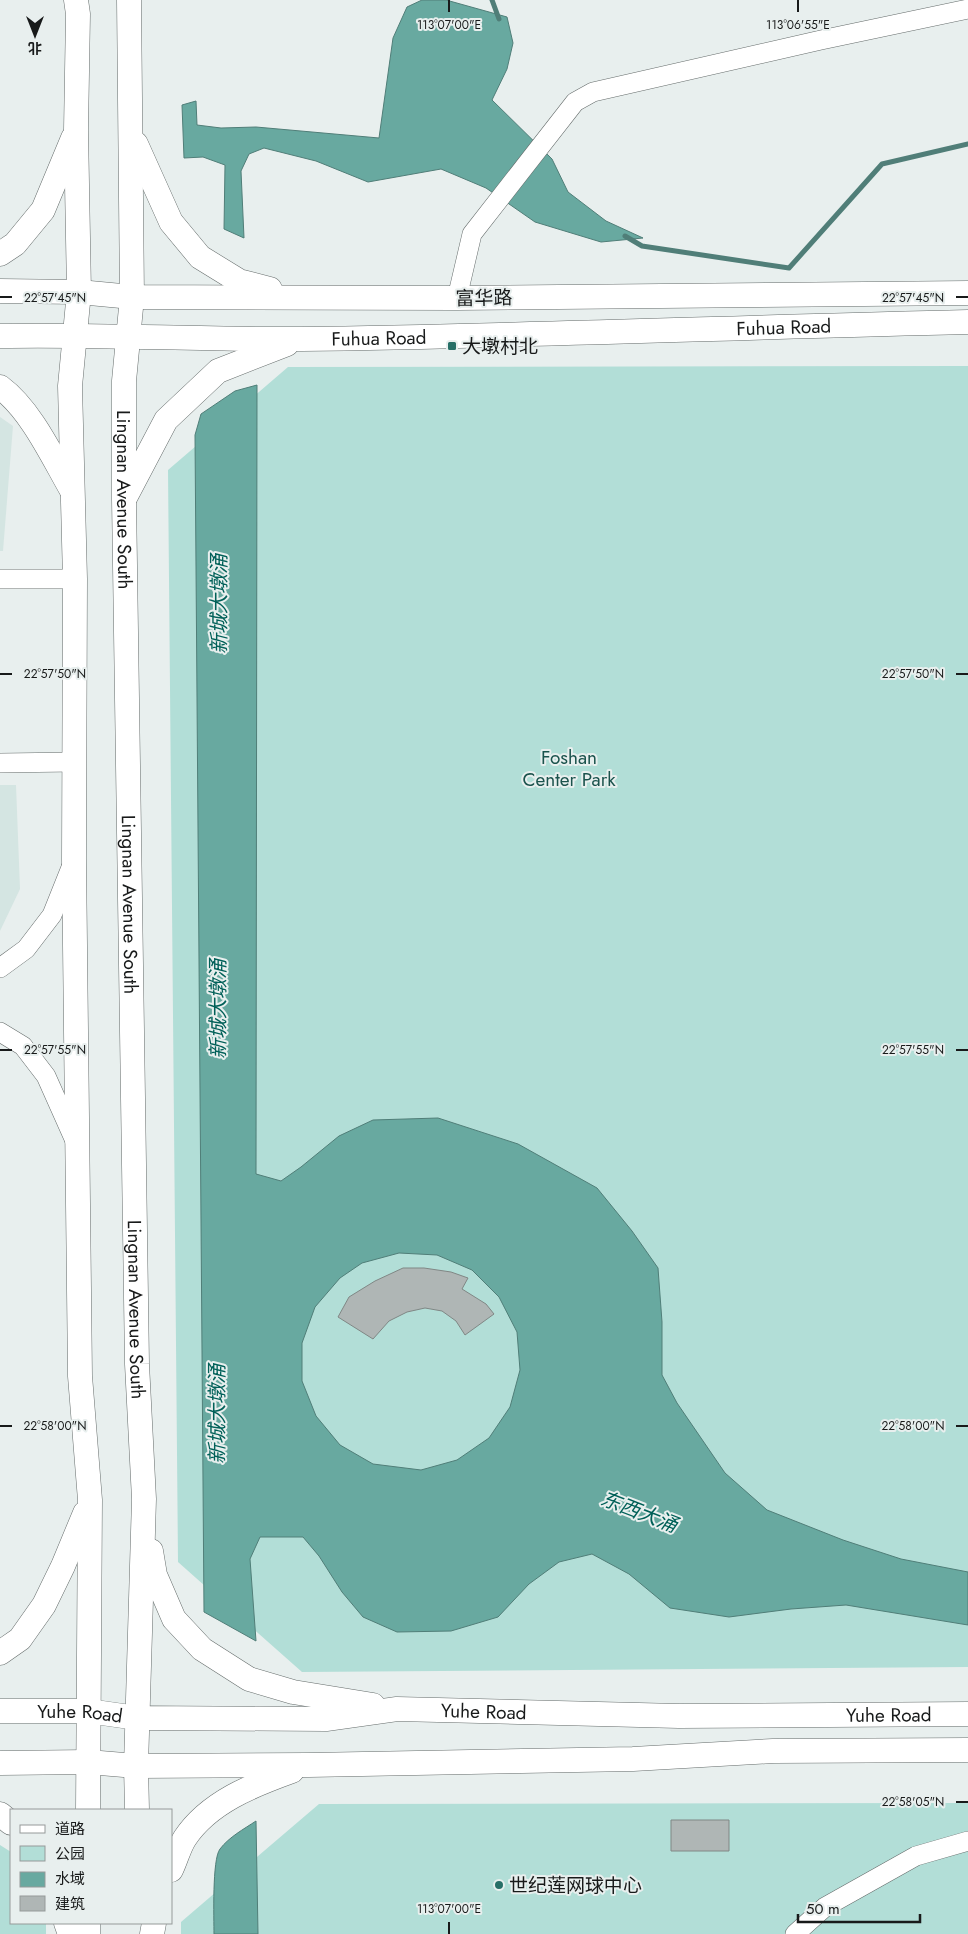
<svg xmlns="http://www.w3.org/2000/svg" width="968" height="1934" font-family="Jost,'Noto Sans SC',sans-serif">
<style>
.built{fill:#d4e5e2}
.green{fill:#b2ded7}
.water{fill:#68a9a0;stroke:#507e78;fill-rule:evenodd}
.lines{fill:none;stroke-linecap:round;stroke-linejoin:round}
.stream{stroke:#507e78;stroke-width:5}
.building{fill:#afb6b5;stroke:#808785}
.minor-casing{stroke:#656c6b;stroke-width:20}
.major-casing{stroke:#656c6b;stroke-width:25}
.minor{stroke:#fff;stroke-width:19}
.major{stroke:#fff;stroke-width:24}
.ticks{fill:none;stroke:#181a1a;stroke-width:2}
.poi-dot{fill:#276f67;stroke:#e8efee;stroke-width:2}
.labels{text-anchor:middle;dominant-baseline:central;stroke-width:4;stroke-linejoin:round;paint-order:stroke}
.street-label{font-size:19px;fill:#181a1a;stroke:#e8efee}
.poi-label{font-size:19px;fill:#181a1a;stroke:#e8efee;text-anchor:start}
.park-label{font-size:19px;fill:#1b534d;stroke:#e8efee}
.water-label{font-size:20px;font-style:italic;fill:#006058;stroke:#e8efee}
.ticks-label{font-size:12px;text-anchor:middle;fill:#181a1a;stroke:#e8efee;stroke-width:4;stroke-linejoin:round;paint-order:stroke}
</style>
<rect width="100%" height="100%" fill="#e8efee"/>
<!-- built -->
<path class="built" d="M0,417L13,426L3,551H0Z
M0,785H16L20,889L0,931Z"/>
<!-- green -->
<path class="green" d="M968,366V1667L302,1672L178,1562L168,470L288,367Z
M968,1803V1934H181V1922L319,1804Z
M0,1845L11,1852V1923H46V1934H0Z"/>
<!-- water -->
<path class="water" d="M422,0H446L507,17L513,43L507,69L492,100L552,159L568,192L606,221L643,238L601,242L535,222L486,188L441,169L368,182L316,161L264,148L249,154L241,171L244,238L224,229L225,165L203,157L184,158L182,105L196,101L197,125L221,128L256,127L379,138L393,38L407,7Z
M257,385L256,1174L281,1181L301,1167L339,1136L373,1120L438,1118L518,1144L597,1188L632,1231L658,1268L662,1322V1375L677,1403L725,1473L767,1510L843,1540L901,1559L968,1572V1625L846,1605L791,1609L729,1617L670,1608L629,1574L592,1554L559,1562L529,1584L498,1617L451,1631L397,1632L363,1617L342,1592L319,1556L303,1537H260L250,1559L256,1641L204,1612L195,435L201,414L235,391ZM399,1253L437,1255L472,1270L499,1297L517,1332L520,1370L510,1407L489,1438L457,1460L421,1470L373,1464L340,1445L316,1416L302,1381V1343L315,1307L340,1278L362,1263Z
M256,1821L258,1934H214C214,1919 212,1859 220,1849C229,1837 244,1829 256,1821Z"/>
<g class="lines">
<!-- stream -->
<path class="stream" d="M492,0L499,19
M625,236L642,246L789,268L882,164L968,144"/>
</g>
<!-- building -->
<path class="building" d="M403,1268H424L451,1272L468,1278L462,1289L486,1304L494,1314L465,1335L456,1321L442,1311L425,1308L407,1312L389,1321L373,1339L338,1317L349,1297L375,1281Z
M671,1820H729V1851H671Z"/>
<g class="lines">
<!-- minor casing -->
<g class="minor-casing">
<path id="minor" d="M457,298L472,234L575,102L593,92L821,40L968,9
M0,579H75
M0,763L74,762
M0,968L26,949L52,915L72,865
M0,1032L23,1046L46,1076L75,1141
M795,1934L825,1907L916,1856L968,1841"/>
</g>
<!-- major casing -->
<g class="major-casing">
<g id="major">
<path d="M76,0L78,14L76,130L79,292L70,386L75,579L74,859L80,1376L90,1500L88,1810"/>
<path id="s1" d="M129,0L132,297L124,381V499L137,1364L144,1499L136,1766L137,1810"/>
<path d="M136,144L171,222L200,257L239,281L270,289"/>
<path d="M0,254L15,244L43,210L73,138"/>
<path d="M0,291L79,292L132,297L457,298L968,293"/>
<path id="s2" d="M0,336C101,334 201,340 302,339C524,336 746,327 968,322"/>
<path d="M0,387C31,410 52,456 71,489"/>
<path d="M126,496L166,420L218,371L287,344"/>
<path d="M151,1551L155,1575L174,1619L202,1649L249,1679L293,1692L373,1705"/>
<path d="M0,1653L20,1639L44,1605L63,1566L85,1513"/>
<path id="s3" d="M0,1711H88L137,1718L326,1719L397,1709L679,1716L968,1714"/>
<path d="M0,1763L88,1762L136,1766L309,1765L633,1759L773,1751L968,1750"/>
<path d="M0,1814L11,1823"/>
<path d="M171,1870C176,1860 179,1847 185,1838C209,1802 253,1785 292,1771"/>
<path d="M66,1923L70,1934"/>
<path d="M88,1934V1923"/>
<path d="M152,1934L154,1923"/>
</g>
</g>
<!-- minor -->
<use href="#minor" class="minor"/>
<!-- major -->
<use href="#major" class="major"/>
</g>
<!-- ticks -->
<path class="ticks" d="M449,0V12M798,0V12M0,297H12M956,297H968M0,674H12M956,674H968M0,1050H12M956,1050H968M0,1426H12M956,1426H968M956,1802H968M449,1922V1934"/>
<!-- markers -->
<g class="poi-dot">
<rect x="447" y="341" width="10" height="10" rx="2.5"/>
<circle cx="499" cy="1885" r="5"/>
</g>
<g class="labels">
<!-- street labels -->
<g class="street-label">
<text transform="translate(484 298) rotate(-1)">富华路</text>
<text stroke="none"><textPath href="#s2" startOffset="784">Fuhua Road</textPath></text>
<text stroke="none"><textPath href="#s2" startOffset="379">Fuhua Road</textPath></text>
<text stroke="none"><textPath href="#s1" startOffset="500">Lingnan Avenue South</textPath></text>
<text stroke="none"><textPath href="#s1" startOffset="905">Lingnan Avenue South</textPath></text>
<text stroke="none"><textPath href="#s1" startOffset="1310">Lingnan Avenue South</textPath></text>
<text stroke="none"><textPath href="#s3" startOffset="485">Yuhe Road</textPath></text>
<text stroke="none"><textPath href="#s3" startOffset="80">Yuhe Road</textPath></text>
<text stroke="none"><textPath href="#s3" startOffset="890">Yuhe Road</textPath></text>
</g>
<!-- poi labels -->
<g class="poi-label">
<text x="462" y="346">大墩村北</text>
<text x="509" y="1885">世纪莲网球中心</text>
</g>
<!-- park labels -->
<g class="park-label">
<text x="569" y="757">Foshan<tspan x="569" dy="22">Center Park</tspan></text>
</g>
<!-- water labels -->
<g class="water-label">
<text transform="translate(219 604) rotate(-90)">新城大墩涌</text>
<text transform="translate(218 1009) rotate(-90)">新城大墩涌</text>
<text transform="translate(217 1414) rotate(-90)">新城大墩涌</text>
<text transform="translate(639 1512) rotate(21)">东西大涌</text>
</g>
</g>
<g class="ticks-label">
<text x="449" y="29">113°07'00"E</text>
<text x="798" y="29">113°06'55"E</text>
<text x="913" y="302">22°57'45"N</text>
<text x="55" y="302">22°57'45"N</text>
<text x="55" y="678">22°57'50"N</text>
<text x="913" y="678">22°57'50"N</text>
<text x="55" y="1054">22°57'55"N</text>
<text x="913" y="1054">22°57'55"N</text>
<text x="913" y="1430">22°58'00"N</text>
<text x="55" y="1430">22°58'00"N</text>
<text x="913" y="1806">22°58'05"N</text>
<text x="449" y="1913">113°07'00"E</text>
</g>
<!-- legend -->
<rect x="10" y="1809" width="162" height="115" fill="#e8efee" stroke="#959a99"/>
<rect x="20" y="1825" width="25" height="8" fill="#ffffff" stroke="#959a99"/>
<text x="55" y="1834" font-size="15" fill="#181a1a">道路</text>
<rect x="20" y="1846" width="25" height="15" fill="#b2ded7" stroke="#959a99"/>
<text x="55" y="1859" font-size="15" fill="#181a1a">公园</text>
<rect x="20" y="1872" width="25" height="15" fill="#68a9a0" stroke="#959a99"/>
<text x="55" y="1884" font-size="15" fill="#181a1a">水域</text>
<rect x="20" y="1896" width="25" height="15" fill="#afb6b5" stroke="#959a99"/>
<text x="55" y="1909" font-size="15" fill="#181a1a">建筑</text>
<!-- north arrow -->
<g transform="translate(35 35) rotate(180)" stroke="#e8efee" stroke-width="4" paint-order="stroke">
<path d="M0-4L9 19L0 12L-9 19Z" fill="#181a1a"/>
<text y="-8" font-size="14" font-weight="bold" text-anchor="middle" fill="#181a1a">北</text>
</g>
<!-- scale -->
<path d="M798 1914v8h122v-8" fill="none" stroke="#181a1a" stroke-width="2.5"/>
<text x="806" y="1914" font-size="15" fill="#181a1a" stroke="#e8efee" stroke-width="4" paint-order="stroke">50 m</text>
</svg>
